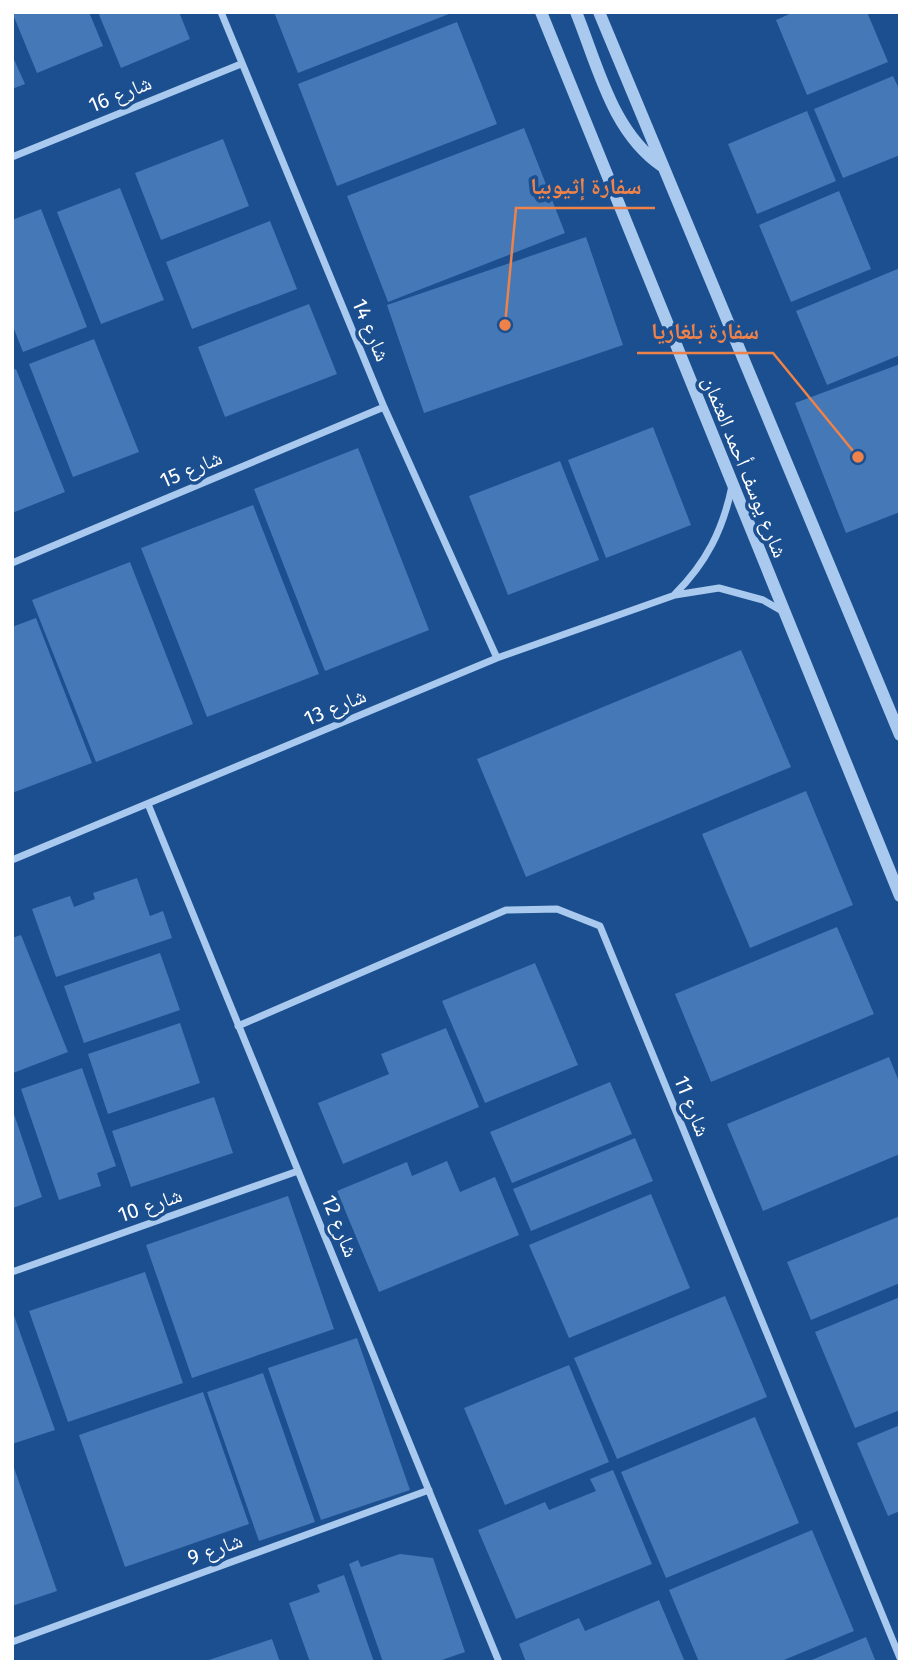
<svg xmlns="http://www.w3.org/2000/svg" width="912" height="1674" font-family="'Fira Sans','Noto Naskh Arabic',sans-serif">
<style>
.building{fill:#4478b7}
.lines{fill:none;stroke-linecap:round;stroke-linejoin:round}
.minor{stroke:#a9c9ee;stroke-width:7}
.tertiary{stroke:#a9c9ee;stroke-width:12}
.labels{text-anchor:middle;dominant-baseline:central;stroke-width:7;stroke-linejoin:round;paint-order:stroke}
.street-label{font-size:21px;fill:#fff;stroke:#1b4f8f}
.leader{fill:none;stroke:#ee8249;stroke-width:2.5}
.callout-dot{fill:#ee8249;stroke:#1b4f8f;stroke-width:2.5}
.callout-label{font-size:23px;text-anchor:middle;font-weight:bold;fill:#ee8249;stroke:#1b4f8f;stroke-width:7;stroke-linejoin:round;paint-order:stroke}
</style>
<rect width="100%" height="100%" fill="#1b4f8f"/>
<!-- building -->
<path class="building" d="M12,12H89L103,46L37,73Z
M98,12H179L190,39L121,68Z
M274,12H454L298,73Z
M794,12H867L888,62L807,95L776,20Z
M457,22L497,124L337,186L298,84Z
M12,55L25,84L12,89Z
M893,76L900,91V155L843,178L814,109Z
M807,111L836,181L757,214L728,144Z
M524,128L565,233L388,302L347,196Z
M223,139L249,206L161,240L135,173Z
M120,188L164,300L101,324L57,212Z
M839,191L871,269L791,302L759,225Z
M41,209L87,327L23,352L12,324V220Z
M270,221L297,289L192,329L166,262Z
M586,237L623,345L424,413L387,305Z
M900,268V355L827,385L796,311Z
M309,304L337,374L225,417L198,347Z
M94,339L139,452L73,477L29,364Z
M900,364V512L846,533L795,403Z
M16,369L65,492L12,513V370Z
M653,427L691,525L606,558L568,460Z
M358,448L429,630L325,671L254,489Z
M560,461L599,560L508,595L469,496Z
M253,505L319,674L207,717L141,548Z
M130,562L193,724L96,762L32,600Z
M36,618L92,763L12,793V627Z
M741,650L791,767L526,877L477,759Z
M806,791L853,905L750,948L702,834Z
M137,878L150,916L163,911L172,938L56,977L32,909L70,896L74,907L95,899L93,893Z
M837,927L874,1014L711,1082L675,994Z
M21,935L68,1052L13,1073L12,938Z
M160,953L180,1010L84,1043L64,986Z
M535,963L578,1065L485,1103L442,1001Z
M180,1023L200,1083L108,1114L88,1054Z
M446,1028L479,1107L343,1164L318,1103L389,1074L381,1054Z
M889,1057L900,1084V1154L763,1211L727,1124Z
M82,1068L116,1166L97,1173L101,1186L59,1200L21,1089Z
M610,1082L632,1134L512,1183L490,1132Z
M214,1097L233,1153L131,1187L112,1131Z
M13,1111L42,1197L13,1208L12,1206Z
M635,1138L653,1181L531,1231L513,1189Z
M447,1161L460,1192L495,1177L519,1235L379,1292L337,1191L407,1162L412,1176Z
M651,1194L690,1288L569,1338L529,1245Z
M288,1196L334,1329L192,1378L146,1245Z
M900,1216V1283L811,1320L787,1262Z
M145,1272L183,1383L68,1422L29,1311Z
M725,1296L767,1397L617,1459L574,1358Z
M900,1297V1410L855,1428L815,1332Z
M12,1310L55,1430L12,1444Z
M357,1338L410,1490L321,1520L268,1368Z
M569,1365L609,1462L505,1505L464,1408Z
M263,1373L315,1522L259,1541L207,1392Z
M203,1392L249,1524L125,1567L79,1435Z
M755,1417L799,1523L666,1578L621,1472Z
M900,1425V1511L888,1516L857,1443Z
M12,1462L57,1591L12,1606Z
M613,1470L652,1564L516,1619L478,1530L545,1502L549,1510L596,1491L590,1479Z
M812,1530L854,1631L779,1662H699L669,1590Z
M400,1554L433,1558L465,1652L436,1662H383L349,1564L358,1560L361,1567Z
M344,1575L374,1662H310L289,1603L320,1592L317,1585Z
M659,1600L685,1662H526L519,1644L579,1618L585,1631Z
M866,1637L876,1662H807Z
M272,1639L280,1662H206V1661Z"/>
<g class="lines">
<!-- minor -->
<path class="minor" d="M221,12L384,407L497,658
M12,157L241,64
M12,563L384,407
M675,594C706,563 723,530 732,486
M148,804L499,1662
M12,860L497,658L675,595L719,588L763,600L782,611
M238,1026L506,910L557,909L600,926L900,1658
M12,1272L298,1171
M12,1642L429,1490"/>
<!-- tertiary -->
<path class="tertiary" d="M541,12L900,896
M576,12C598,66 612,132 662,166
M599,12L900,735"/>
</g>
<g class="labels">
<!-- street labels -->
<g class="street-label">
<text transform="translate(120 94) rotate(-22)">شارع 16</text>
<text transform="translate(371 330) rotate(67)">شارع 14</text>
<text transform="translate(745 467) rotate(68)">شارع يوسف أحمد العثمان</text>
<text transform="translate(191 469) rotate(-23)">شارع 15</text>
<text transform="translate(335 707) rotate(-23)">شارع 13</text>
<text transform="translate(692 1106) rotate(68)">شارع 11</text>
<text transform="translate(150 1205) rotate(-19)">شارع 10</text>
<text transform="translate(340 1226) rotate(68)">شارع 12</text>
<text transform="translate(215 1549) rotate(-20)">شارع 9</text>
</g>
</g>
<!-- callouts -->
<path class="leader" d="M505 325L516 208H655M858 457L773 353H637"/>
<g class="callout-dot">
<circle cx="505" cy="325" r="7"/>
<circle cx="858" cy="457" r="7"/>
</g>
<g class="callout-label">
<text x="586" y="194">سفارة إثيوبيا</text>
<text x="705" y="339">سفارة بلغاريا</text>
</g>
<!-- border -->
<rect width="912" height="1674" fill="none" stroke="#ffffff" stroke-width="28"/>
</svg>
